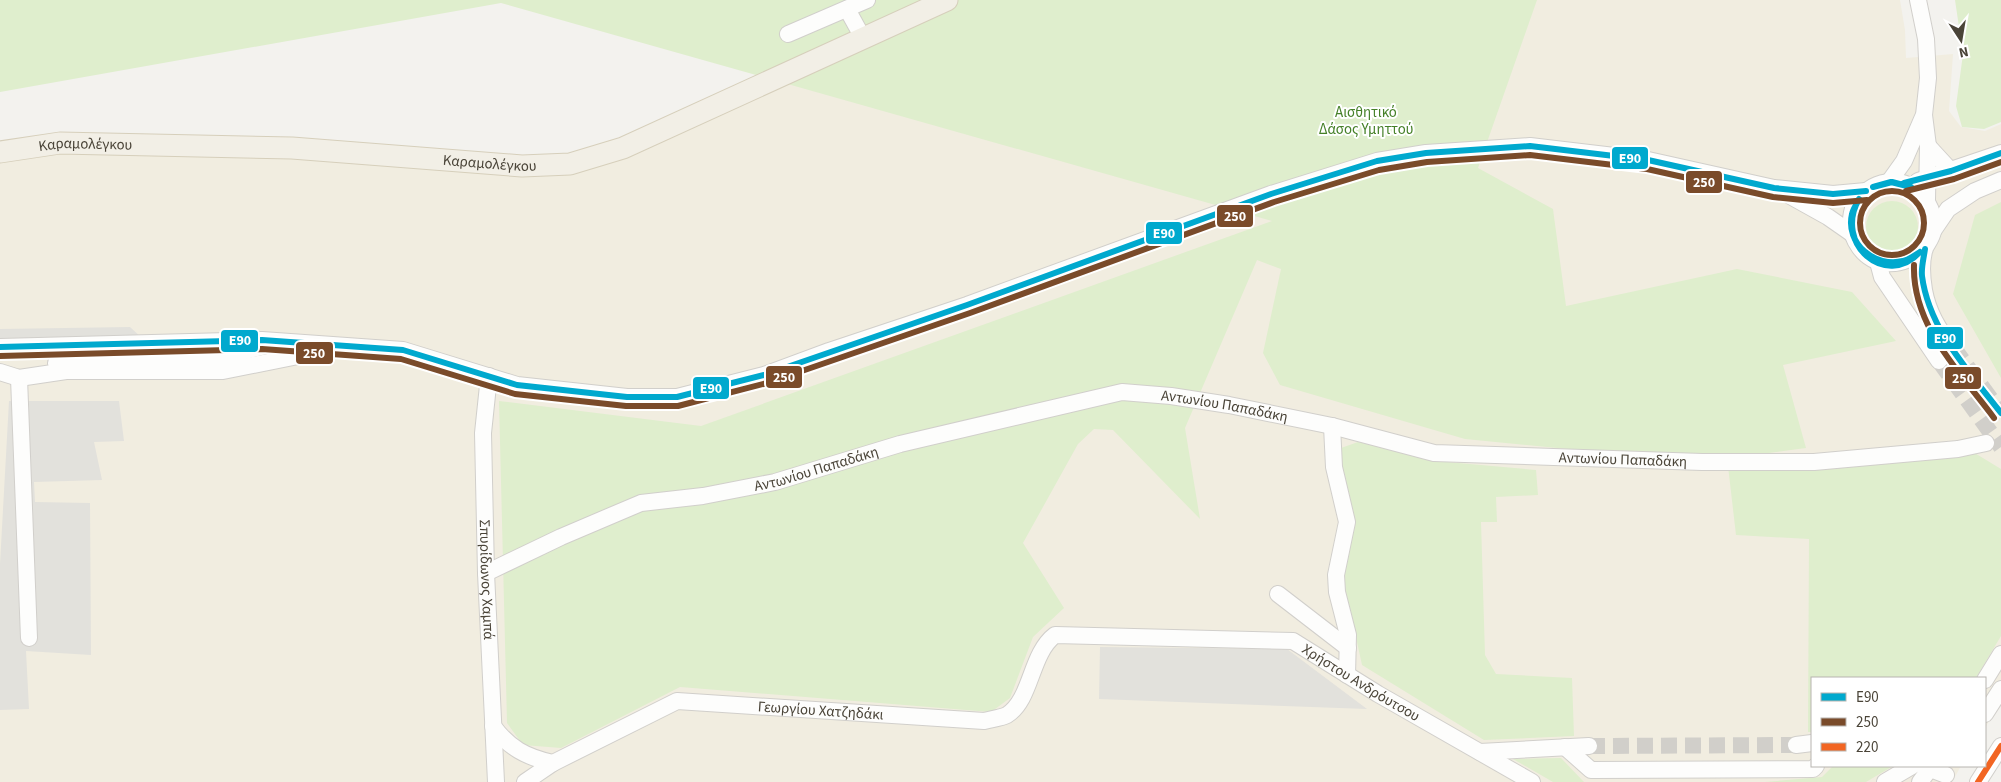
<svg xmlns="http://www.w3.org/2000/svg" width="2001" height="782" font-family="'Source Sans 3',sans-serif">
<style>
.education{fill:#f1ede0}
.green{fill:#dfeecd}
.parking{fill:#e2e1dc}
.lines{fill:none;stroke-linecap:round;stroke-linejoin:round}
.minor-tunnel{stroke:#d1cfca;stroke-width:16;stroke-dasharray:16 8;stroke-linecap:butt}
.minor-casing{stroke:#d1cfcb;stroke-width:18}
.major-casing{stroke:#d6cfbb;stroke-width:23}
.minor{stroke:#fdfdfc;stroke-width:16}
.major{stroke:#f2efe6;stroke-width:21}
.bus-1-casing{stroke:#fff;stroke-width:10}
.bus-2-casing{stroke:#fff;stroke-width:10}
.bus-3-casing{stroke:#fff;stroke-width:10}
.bus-1{stroke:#00a9ce;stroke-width:6}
.bus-2{stroke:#7a4b2a;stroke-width:6}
.bus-3{stroke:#f26522;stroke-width:6}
.labels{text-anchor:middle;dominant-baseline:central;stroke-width:4;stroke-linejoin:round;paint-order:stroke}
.park-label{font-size:15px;fill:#458028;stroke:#fff}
.street-label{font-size:15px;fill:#4a4438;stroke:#fff}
.line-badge{stroke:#fff;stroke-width:2}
.badge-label{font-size:14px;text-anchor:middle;font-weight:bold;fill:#fff}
</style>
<rect width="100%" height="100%" fill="#f3f2ee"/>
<!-- education -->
<path class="education" d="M976,0H1900L1905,30L1906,58L1953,54L1949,111L1961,127L1985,131L2001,124V701L1985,728V678H1812V766H1961L1952,782H0V160L123,145L576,170Z"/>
<!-- green -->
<path class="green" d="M0,0H1537L1478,168L1553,209L1566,306L1737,269L1852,292L1896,341L1783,365L1806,448L1702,462L1465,439L1280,385L1263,353L1281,269L1257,260L1185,428L1200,519L1113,430L1094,429L1078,444L1023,543L1064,608L1033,637L1010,698L991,712L680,687L561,748L523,745L507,723L499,401L701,426L1272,221L501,3L0,92Z
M1955,0H2001V122L1984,129L1962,127L1956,106L1963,54Z
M1866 227a26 26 0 1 1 52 0a26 26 0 1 1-52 0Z
M2001,202V378L1953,294L1975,215Z
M1358,442L1447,462L1536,470L1538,495L1496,497L1497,522H1481L1485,655L1496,674L1572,678L1574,736L1484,740L1362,665L1357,642L1346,609L1343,579L1340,456L1341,448Z
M1973,452L2001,469V636L1976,678H1812V732H1808L1809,539L1736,535L1728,466Z
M1561,758L1584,782H1553L1513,759Z
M1833,766H1893L1866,782H1765L1822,777Z"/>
<!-- parking -->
<path class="parking" d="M130,327L143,339L0,341V329Z
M9,401H119L124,441L94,442L102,480L34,482L35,502L90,503L91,655L26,651L29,709L0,710V564Z
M1100,647L1287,649L1367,709L1099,699Z"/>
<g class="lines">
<!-- minor-tunnel -->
<path class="minor-tunnel" d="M1953,347L2001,413
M1939,361L2001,447
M1589,746L1796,745"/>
<!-- minor casing -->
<g class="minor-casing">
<g id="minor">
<path d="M1918,0L1926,39L1928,78L1924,115L1928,146L1927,199"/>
<path d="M847,9L863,38"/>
<path d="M788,34L867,0"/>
<path d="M1928,146L1951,171"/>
<path d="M1918,181L2001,153"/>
<path d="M1889,182L1904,161L1923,117"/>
<path d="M1783,192L1828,217L1851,233"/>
<path d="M1933,231L1948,209L1975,191L2001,180"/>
<path d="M1925,249C1868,295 1826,218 1868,190C1879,182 1895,179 1908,185C1925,194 1936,211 1933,231C1932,238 1928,242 1925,248C1921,260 1922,278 1924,290C1928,312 1938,330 1953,347"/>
<path d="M1878,262L1882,277L1939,361"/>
<path d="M0,347L262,340L403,350L517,385L627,397H677L764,375L829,351L967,305L1271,194L1377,161L1426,153L1530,146L1648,160L1774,188L1833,194L1866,191"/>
<path d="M56,363L77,360L221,357L265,346"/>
<path d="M0,372L19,378L66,371H223L323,351"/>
<path id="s1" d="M489,376L483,433L486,573L496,782"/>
<path d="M19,378L29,638"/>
<path d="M1332,426L1334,467L1347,522L1336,575L1337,592L1348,635L1347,675"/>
<path id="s2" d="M486,573L561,537L641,503L703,496L775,482L900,444L1122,392L1171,396L1229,405L1332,426L1434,453L1702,462H1814L1958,449L1986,443"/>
<path d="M1278,594L1348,648"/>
<path d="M1985,680L2001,654"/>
<path d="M1985,714L2001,689"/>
<path id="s3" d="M493,726C509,748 526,757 553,763L677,701L984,721C991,719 1001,718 1007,715C1032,699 1030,654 1055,635L1293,641L1378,694L1532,782"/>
<path d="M1796,745L1812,743"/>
<path d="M1565,747L1591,770L1813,769L1816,766"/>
<path d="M1480,752L1589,746"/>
<path d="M1923,766L1946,775"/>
<path d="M525,782L553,763"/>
<path d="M1885,782L1912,766"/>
<path d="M1920,782L1932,766"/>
<path d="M1978,782L2001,746"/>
</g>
</g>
<!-- major casing -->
<g class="major-casing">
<g id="major">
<path id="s4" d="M0,152L60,143L292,148L522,166L570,164L623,148L947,0"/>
</g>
</g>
<!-- minor -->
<use href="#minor" class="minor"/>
<!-- major -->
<use href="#major" class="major"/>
<!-- bus-1 casing -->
<g class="bus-1-casing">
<path id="bus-1" d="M1904,183L1951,171L2001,153
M1873,187L1892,182L1911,187
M1873,187L1891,182L1911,187
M1859,199C1857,204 1853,209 1852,214C1845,244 1875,268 1903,261C1909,260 1915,255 1920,252
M1859,199C1833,244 1886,289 1920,252
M1925,249C1924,257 1921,267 1922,276C1929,330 1969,371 2001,413
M0,347L262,340L403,350L517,385L627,397H677L764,375L967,305L1271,194L1377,161L1426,153L1530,146L1648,160L1774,188L1833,194L1866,191"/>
</g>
<!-- bus-2 casing -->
<g class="bus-2-casing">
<path id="bus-2" d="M1906,191L1954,179L2001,162
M1860 223a32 32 0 1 1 64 0a32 32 0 1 1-64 0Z
M1914,265C1912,326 1960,372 1994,418
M0,356L262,349L401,359L515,394L626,406H678L767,383L970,313L1274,202L1379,170L1427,162L1530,155L1647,169L1773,197L1833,203L1867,200"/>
</g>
<!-- bus-3 casing -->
<g class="bus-3-casing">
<path id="bus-3" d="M1978,782L2001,746"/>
</g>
<!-- bus-1 -->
<use href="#bus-1" class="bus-1"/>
<!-- bus-2 -->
<use href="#bus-2" class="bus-2"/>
<!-- bus-3 -->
<use href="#bus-3" class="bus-3"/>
</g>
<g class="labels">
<!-- park labels -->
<g class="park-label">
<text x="1366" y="112">Αισθητικό<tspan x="1366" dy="17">Δάσος Υμηττού</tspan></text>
</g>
<!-- street labels -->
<g class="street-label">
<text stroke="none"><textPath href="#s4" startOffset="86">Καραμολέγκου</textPath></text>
<text stroke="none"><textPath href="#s4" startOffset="491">Καραμολέγκου</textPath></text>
<text stroke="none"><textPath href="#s2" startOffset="768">Αντωνίου Παπαδάκη</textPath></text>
<text stroke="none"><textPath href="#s2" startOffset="1172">Αντωνίου Παπαδάκη</textPath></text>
<text stroke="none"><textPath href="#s2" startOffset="349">Αντωνίου Παπαδάκη</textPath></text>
<text stroke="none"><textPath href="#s1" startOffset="204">Σπυρίδωνος Χαμπά</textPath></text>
<text stroke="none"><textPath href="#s3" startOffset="955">Χρήστου Ανδρόυτσου</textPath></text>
<text stroke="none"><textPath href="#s3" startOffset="355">Γεωργίου Χατζηδάκι</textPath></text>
</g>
</g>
<g class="line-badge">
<rect x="1611" y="146" width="38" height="24" rx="5" fill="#00a9ce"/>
<rect x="1685" y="170" width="38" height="24" rx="5" fill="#7a4b2a"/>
<rect x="1216" y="204" width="38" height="24" rx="5" fill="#7a4b2a"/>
<rect x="1145" y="221" width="38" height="24" rx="5" fill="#00a9ce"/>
<rect x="1926" y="326" width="38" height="24" rx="5" fill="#00a9ce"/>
<rect x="220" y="329" width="39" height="24" rx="5" fill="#00a9ce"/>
<rect x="295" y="341" width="39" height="24" rx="5" fill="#7a4b2a"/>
<rect x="765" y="365" width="38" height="24" rx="5" fill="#7a4b2a"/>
<rect x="1944" y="366" width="38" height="24" rx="5" fill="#7a4b2a"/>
<rect x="692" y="376" width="38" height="24" rx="5" fill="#00a9ce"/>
</g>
<g class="badge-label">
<text x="1630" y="163">Ε90</text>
<text x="1704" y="187">250</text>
<text x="1235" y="221">250</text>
<text x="1164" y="238">Ε90</text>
<text x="1945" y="343">Ε90</text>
<text x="240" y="345">Ε90</text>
<text x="314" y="358">250</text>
<text x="784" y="382">250</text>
<text x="1963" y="383">250</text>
<text x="711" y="393">Ε90</text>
</g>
<!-- legend -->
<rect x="1811" y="677" width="175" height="90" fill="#ffffff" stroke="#b7b4af"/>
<rect x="1821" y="693" width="25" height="8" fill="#00a9ce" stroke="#b7b4af"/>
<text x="1856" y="702" font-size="15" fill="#4a4438">Ε90</text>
<rect x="1821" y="718" width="25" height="8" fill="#7a4b2a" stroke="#b7b4af"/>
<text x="1856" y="727" font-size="15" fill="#4a4438">250</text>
<rect x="1821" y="743" width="25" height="8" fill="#f26522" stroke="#b7b4af"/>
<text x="1856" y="752" font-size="15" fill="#4a4438">220</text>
<!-- north arrow -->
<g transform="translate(1961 40) rotate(168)" stroke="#ffffff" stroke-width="4" paint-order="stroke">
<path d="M0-4L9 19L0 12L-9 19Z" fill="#4a4438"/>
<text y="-8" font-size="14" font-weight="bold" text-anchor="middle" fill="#4a4438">N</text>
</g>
</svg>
